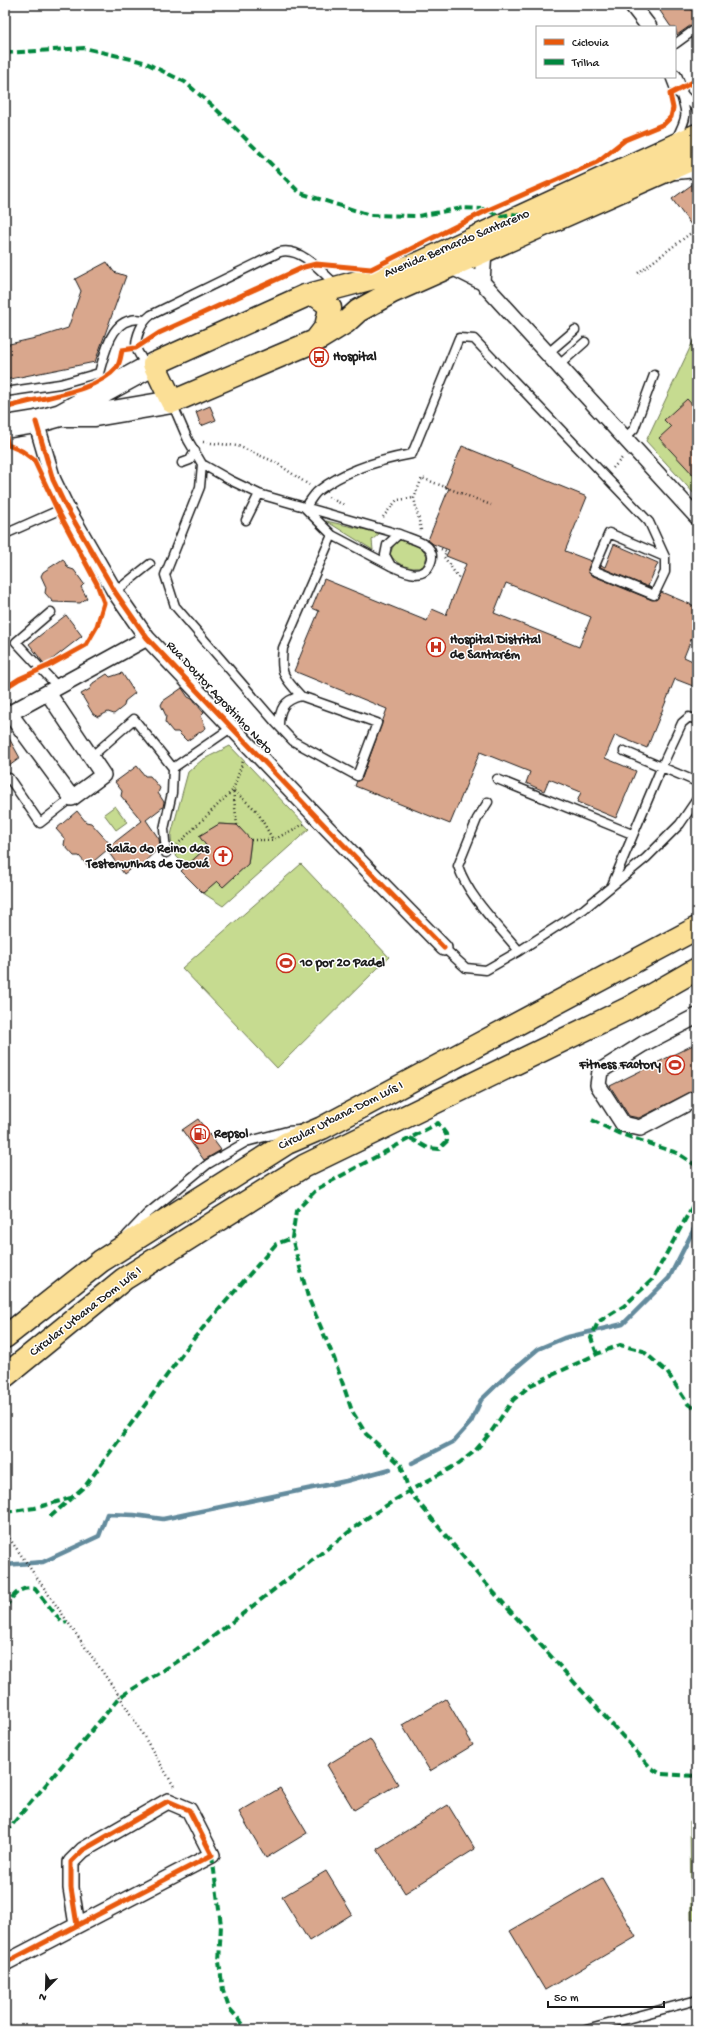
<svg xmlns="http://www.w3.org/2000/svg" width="702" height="2035" font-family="'Gochi Hand',sans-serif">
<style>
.green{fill:#c6db90;stroke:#717c56}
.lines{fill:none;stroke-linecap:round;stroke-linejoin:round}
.stream{stroke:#638b9d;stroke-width:4.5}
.building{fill:#d9a78d;stroke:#1c1c1c;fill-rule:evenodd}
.service-casing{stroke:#1c1c1c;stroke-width:11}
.minor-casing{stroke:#1c1c1c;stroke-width:18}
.secondary-casing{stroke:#1c1c1c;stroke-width:25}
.primary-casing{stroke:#1c1c1c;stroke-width:25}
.trunk-casing{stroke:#1c1c1c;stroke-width:25}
.path{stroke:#1c1c1c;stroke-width:2.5;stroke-dasharray:1 3;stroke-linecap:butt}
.service{stroke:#fff;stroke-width:8}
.minor{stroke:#fff;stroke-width:15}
.secondary{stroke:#fff;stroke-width:22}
.primary{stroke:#fbdf96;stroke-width:22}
.trunk{stroke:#fbdf96;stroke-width:22}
.quiet{stroke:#00873e;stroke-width:4;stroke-dasharray:8 4;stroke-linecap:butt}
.cycleway-casing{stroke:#fff;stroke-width:8}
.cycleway{stroke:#e8590c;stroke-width:5}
.labels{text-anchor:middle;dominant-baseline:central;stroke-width:3;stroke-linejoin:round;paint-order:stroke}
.street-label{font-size:13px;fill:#1c1c1c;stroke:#fff}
.poi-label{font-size:13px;font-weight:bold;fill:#1c1c1c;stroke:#fff;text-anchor:start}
</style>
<rect width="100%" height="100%" fill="#fff"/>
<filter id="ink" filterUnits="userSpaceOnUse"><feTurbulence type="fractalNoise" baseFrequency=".025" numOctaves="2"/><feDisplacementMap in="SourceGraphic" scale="8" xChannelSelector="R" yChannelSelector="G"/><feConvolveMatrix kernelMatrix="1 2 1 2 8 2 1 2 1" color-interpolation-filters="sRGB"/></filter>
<g filter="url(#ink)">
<!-- green -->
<path class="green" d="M697,333V497L646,441Z
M326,521L380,533L372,540L373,550Z
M404,539L422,548L427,556L423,567C410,570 396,565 390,554L395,542Z
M230,746L309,829L223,906L203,893L217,881L223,887L248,864L251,841L237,825L219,824L200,836L207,847L186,866L172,852L171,835L188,772L202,760Z
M115,806L127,822L116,830L104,814Z
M301,864L389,957L277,1068L182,968Z
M690,1822H697V1919H691Z"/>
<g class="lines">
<!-- stream -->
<path class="stream" d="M412,1463L453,1442L471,1422L481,1400L506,1376L538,1349L564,1338L623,1324L669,1278L697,1223
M5,1565L43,1562L99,1536L107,1514L134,1515L163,1519L346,1481L390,1469"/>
</g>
<!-- building -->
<path class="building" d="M656,5H697V21L677,35L675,27H671Z
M697,181V233L672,199Z
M107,262L114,272L126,276L95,362L5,380V345L40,337L68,328L81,291L75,279Z
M687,399L697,410V479L659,438L671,427L664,420Z
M210,406L216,420L201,426L196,412Z
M462,446L587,497L565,551L591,561L588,570L591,575L652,600L657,599L661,592L697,607V616L693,626L696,627L684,657L697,663V676L693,686L675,679L647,748L615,735L605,758L636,771L616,818L577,802L581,792L549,779L544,791L526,783L530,772L480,752L450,824L355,786L357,781L362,778L387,709L294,671L319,611L312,608L324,579L427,621L432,609L446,615L466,564L446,556L449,550L433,544L428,540L449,488L445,487ZM506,583L591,617L579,647L494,613Z
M614,544L658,563L648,586L651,588L600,567L601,565L605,567Z
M63,559L68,568L74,570L84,584L81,587L87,598L80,603L53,602L45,593L46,587L41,576L43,572Z
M66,615L82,636L45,665L29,644Z
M122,673L135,693L125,701L124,706L114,714L108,712L98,717L93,714L81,694L90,689L93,683L107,674L110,677Z
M182,688L188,697L192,699L204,713L201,716L206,728L187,741L178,732H173L165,722L166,716L161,705L163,701Z
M5,731L20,758L5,769Z
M137,766L145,776H150L160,788L158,793L164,802L163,807L146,820L159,839L160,847L138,868L133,867L124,874L107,850L88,866L79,856H74L64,845L65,839L56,829L77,811L86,822L91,823L111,845L142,821L121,796L122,791L115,782Z
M219,824L237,825L251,840L248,864L223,887L217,881L203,893L181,871L207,847L199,836Z
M697,1043V1089L639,1118L629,1116L610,1086Z
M198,1119L221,1150L204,1160L182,1130Z
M446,1699L473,1745L430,1771L402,1725Z
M370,1739L398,1784L354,1810L327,1765Z
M280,1788L307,1833L266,1858L239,1812Z
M448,1805L475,1849L405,1893L377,1849Z
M326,1871L352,1914L309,1941L282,1897Z
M602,1878L636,1937L545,1990L510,1931Z"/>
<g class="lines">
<!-- service casing -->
<g class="service-casing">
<path id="service" d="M675,44L697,28
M681,92L697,109
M676,139C688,116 688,114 679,90
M676,175L697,173
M547,354L575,330
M558,366L585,342
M147,367C144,361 137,353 136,347C136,335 142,322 151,315L280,252C301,247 322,272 336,285
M5,392L60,384L99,373C106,349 112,314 144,320
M172,403L188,440L202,464L230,480L259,494L399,534C408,538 422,541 428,547C432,551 433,557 431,562C424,582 405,572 391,566L385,555L387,545L399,534
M625,438L634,429L654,375
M182,463L190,460L195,451
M202,464L200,487L165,575L175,606L275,722L293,741L357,776L377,723L301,696C284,700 279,709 279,726
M305,508C309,503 313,495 318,491C345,470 379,460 412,454L459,338L474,339L649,522L665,557V572L654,595L593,570L609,533L665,557
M246,520L259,494
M5,534L66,507
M332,535L391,566
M115,592L150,564
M51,612L16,642L58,687
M301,696C283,677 280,673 283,648L332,535L305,508
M624,751L697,782
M91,757L134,719L173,768L231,728
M497,779L632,834
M5,781L9,778L40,823L72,798
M488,802L477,819L458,866C469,898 498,925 519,951
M166,853L164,829L172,793L173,768
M612,885L662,766L682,723L689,717L697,720
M444,948L466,968L486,970L519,951L584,909L646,858L680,824L697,799
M127,1235L147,1214L208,1164L246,1142L287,1131L299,1130
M586,2030L697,2000"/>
</g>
<!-- minor casing -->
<g class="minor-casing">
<path id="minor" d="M632,5L649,27
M674,77L679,90
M450,266L482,282L697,517
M482,282L484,252
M36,422L53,480L66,507L115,592L147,638L328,829L444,948
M10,714L72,798L103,775L48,693
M5,716L147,638
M697,1016L643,1044L600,1071L598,1085L623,1124L640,1128L697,1098
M5,1963L212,1855L189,1810L168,1801L83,1850L71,1862V1888L77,1925"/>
</g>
<!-- secondary casing -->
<g class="secondary-casing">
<path id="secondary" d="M64,415H95L172,402
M5,427L36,422L61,415L154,364"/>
</g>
<!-- primary casing -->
<g class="primary-casing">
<path id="primary" d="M697,135L422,262L392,273L305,296L154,364L172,402L315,341L346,322L358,311L392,292L697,157
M314,294L325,302L330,308L326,327L316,340"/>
</g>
<!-- trunk casing -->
<g class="trunk-casing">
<path id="trunk" d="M5,1337L101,1261L287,1143L322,1128L697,928
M5,1376L124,1279L304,1166L627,1009L697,969"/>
</g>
<!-- path -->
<path class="path" d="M638,273L695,230
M203,442L238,446L275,462L309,485
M613,468L623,457
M328,497L344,505
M383,517L397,500L414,498
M421,530L414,498L422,478L491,505
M441,549L446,551L444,557L460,580
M237,825L233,790L243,761
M251,840H273L304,824
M177,845L233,790L257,811L273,840
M5,1532L120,1697L175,1788"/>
<!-- service -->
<use href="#service" class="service"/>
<!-- minor -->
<use href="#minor" class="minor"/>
<!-- secondary -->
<use href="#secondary" class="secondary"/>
<!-- primary -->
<use href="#primary" class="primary"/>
<!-- trunk -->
<use href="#trunk" class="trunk"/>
<!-- quiet -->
<path class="quiet" d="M5,53L84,48L144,62L185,82L217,110L300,193L370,215L418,216L463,208L483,209L502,216L512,214L523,216
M592,1120L618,1133L677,1153L697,1166
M410,1138L428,1148L439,1149L447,1141L446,1134L438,1123L317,1189L296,1211L292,1238L308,1297L334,1358L352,1411L366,1434L401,1465L409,1491L479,1576L651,1768L661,1774L697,1776
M597,1354L591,1338L598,1322L624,1306L652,1280L697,1198
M5,1512L35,1508L71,1498
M50,1517L86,1485L195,1337L276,1244L292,1238
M5,1608C12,1597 19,1585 35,1589L60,1620L63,1623L67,1622
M5,1833L120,1697L193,1652L367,1518L409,1491L458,1464L475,1451L491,1432L513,1400L531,1385L597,1354L620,1345L643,1351L667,1372L688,1404L697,1410
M212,1855L221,1925L219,1962L223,1990L229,2008L248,2030"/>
<!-- cycleway casing -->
<g class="cycleway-casing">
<path id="cycleway" d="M5,408C36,397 95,394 117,367C120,363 121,355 122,350L136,348L159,333L304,267L316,264L371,269L488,210L597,162L625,140L664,124L671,117L673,108L670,94L693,82L697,87
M36,422L53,480L66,507L115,592L147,638L328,829L444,948
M5,433L8,445L22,451L34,460L58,511L97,584L104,603L97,626L86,645L50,665L19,679L5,688
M5,1963L212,1855L189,1810L168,1801L83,1850L71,1862V1888L77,1925"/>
</g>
<!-- cycleway -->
<use href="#cycleway" class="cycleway"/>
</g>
</g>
<!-- icons -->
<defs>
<g id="bus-ring" transform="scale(1)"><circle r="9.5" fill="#fff" stroke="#c8321e" stroke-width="1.5"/><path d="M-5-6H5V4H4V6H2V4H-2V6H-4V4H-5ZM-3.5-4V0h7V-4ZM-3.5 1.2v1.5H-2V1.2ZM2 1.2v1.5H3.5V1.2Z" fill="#c8321e"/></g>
<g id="hospital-ring" transform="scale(1)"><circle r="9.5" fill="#fff" stroke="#c8321e" stroke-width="1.5"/><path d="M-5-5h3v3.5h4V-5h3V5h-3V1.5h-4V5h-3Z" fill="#c8321e"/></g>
<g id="church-ring" transform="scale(1)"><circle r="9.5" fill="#fff" stroke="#c8321e" stroke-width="1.5"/><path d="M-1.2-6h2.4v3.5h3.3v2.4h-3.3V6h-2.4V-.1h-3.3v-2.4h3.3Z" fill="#c8321e"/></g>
<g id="stadium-ring" transform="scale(1)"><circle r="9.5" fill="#fff" stroke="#c8321e" stroke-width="1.5"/><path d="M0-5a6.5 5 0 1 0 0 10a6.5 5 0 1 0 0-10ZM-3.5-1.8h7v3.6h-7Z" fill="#c8321e"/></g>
<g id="fuel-ring" transform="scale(1)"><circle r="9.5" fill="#fff" stroke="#c8321e" stroke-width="1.5"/><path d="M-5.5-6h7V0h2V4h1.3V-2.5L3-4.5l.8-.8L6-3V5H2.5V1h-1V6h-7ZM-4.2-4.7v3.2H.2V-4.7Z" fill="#c8321e"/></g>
</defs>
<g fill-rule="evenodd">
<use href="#bus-ring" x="319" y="357"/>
<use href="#hospital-ring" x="436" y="647"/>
<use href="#church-ring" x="223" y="856"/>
<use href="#stadium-ring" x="286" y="963"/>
<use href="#stadium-ring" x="675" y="1065"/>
<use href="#fuel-ring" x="200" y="1134"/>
</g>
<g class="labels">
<!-- street labels -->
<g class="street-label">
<text transform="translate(457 244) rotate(-23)">Avenida Bernardo Santareno</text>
<text transform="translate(219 698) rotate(47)">Rua Doutor Agostinho Neto</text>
<text transform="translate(341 1116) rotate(-27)">Circular Urbana Dom Luís I</text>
<text transform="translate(86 1312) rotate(-38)">Circular Urbana Dom Luís I</text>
</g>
<!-- poi labels -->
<g class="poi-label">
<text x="333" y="357">Hospital</text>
<text x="450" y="640">Hospital Distrital<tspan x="450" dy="15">de Santarém</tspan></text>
<text x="209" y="849" text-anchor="end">Salão do Reino das<tspan x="209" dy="15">Testemunhas de Jeová</tspan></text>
<text x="300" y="963">10 por 20 Padel</text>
<text x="661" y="1065" text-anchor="end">Fitness Factory</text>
<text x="214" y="1134">Repsol</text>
</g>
</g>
<!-- margin -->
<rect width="702" height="2035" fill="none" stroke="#fff" stroke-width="20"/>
<rect x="10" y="10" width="682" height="2015" fill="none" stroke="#1c1c1c" stroke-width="1.5" filter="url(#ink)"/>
<!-- legend -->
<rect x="536" y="26" width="140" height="52" fill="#ffffff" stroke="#a4a4a4"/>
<rect x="544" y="39" width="20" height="6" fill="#e8590c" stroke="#a4a4a4"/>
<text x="572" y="46" font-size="12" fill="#1c1c1c">Ciclovia</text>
<rect x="544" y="59" width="20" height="6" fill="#00873e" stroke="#a4a4a4"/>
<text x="572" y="66" font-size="12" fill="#1c1c1c">Trilha</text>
<!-- north arrow -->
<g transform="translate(46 1989) rotate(203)" stroke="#ffffff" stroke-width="3" paint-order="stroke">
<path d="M0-3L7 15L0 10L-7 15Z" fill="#1c1c1c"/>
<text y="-6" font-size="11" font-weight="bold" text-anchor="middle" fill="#1c1c1c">N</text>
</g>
<!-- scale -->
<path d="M548 2001v6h116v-6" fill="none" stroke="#1c1c1c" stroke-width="2"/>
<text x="554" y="2001" font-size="12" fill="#1c1c1c" stroke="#ffffff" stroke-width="3" paint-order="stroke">50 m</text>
</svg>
